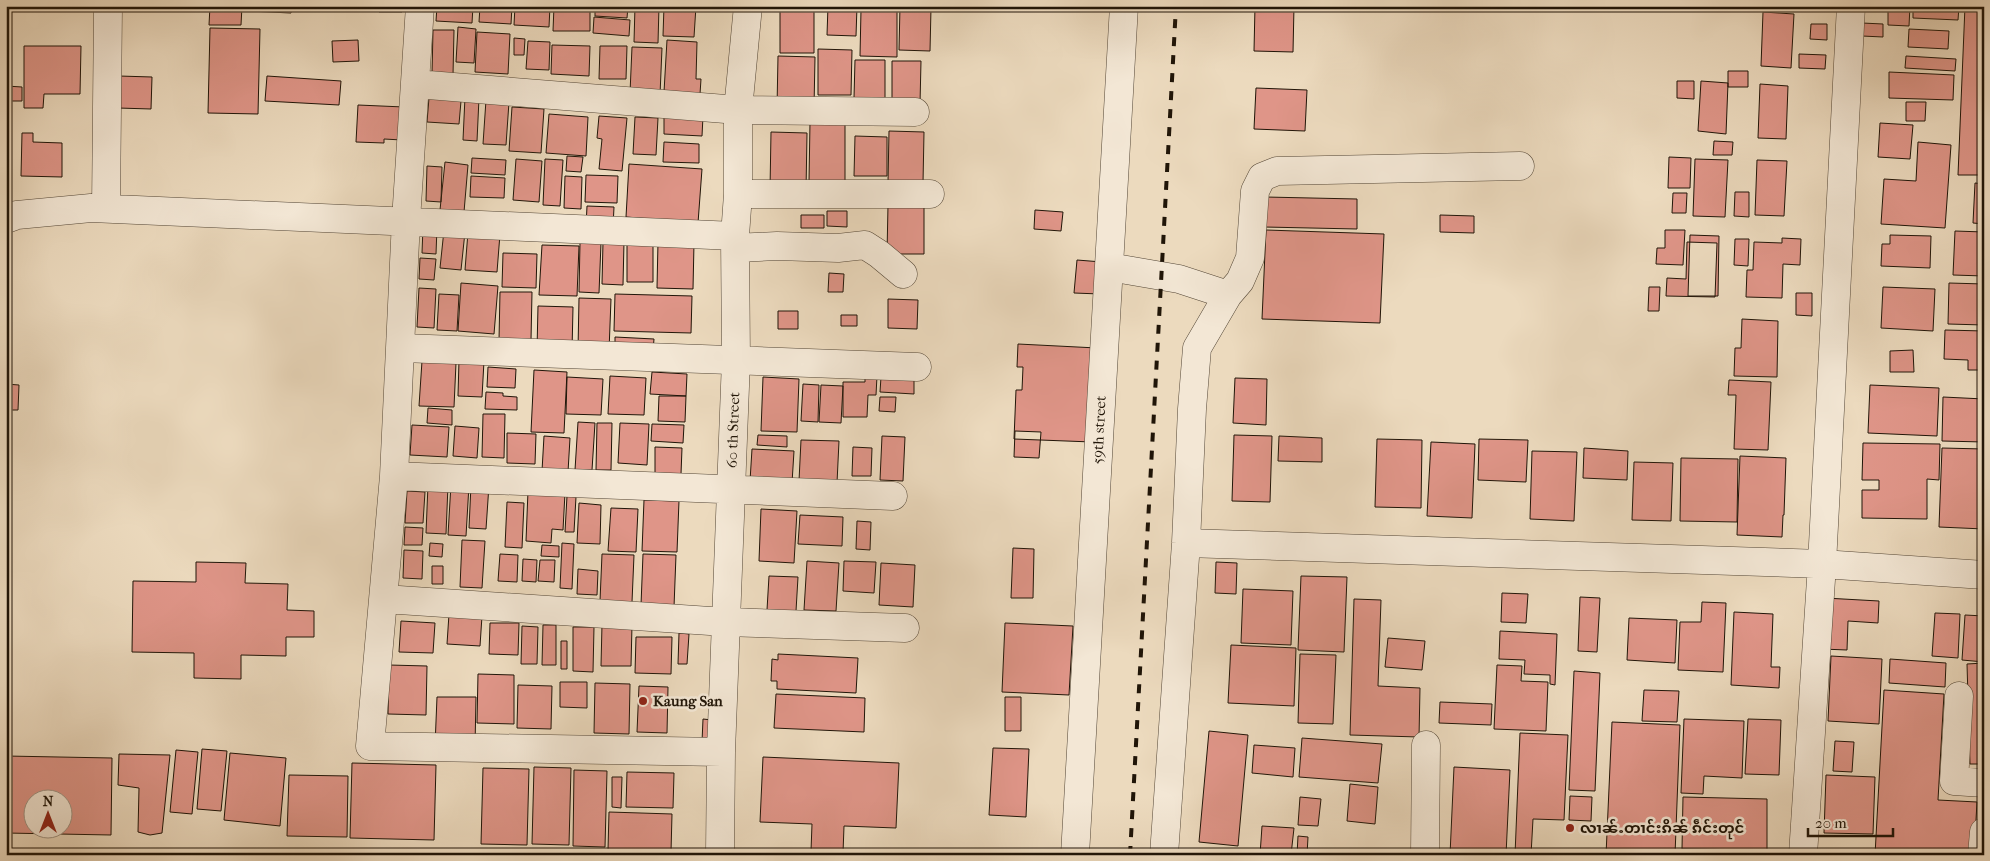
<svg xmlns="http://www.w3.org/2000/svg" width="1990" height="861" font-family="'IM FELL French Canon','Noto Sans Myanmar',serif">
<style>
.building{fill:#df9588;stroke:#201508;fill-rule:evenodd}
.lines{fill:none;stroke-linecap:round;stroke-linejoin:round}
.minor-casing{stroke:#534636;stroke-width:29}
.minor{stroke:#f3e7d5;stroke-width:28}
.rail{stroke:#201508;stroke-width:4;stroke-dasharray:9 9;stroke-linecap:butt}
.poi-dot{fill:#8f2418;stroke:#f3e7d5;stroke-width:2}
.labels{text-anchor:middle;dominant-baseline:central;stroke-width:5;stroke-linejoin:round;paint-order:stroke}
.street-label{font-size:15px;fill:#201508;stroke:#f3e7d5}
.poi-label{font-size:15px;font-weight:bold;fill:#201508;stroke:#f3e7d5;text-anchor:start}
</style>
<rect width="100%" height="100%" fill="#ecdabe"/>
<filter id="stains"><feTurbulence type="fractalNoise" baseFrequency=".004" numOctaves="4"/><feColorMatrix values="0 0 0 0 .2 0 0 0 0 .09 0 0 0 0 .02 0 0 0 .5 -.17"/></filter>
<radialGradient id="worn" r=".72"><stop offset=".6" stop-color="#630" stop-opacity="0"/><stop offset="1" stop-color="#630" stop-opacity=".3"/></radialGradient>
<!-- building -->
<path class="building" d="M210,6H242L241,25H209Z
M248,6H292L291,13L248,11Z
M379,6H402V12H379Z
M437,6H473L472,23L436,21Z
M480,6H512L511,24L479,22Z
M515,6H550L549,27L514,25Z
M554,6H590V31H553Z
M595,6H628L627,18L595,16Z
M635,6H659L658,43L634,42Z
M664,6H696L694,37L663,36Z
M780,6H814V53H780Z
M828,6H857L856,36L827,35Z
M900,6L931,8L930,51L899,50Z
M1255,6H1294L1293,52L1254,51Z
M1888,6H1910L1909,26L1888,25Z
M1913,6H1959L1958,20L1913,18Z
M1965,6H1984V175H1958Z
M861,10H897V57L860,56Z
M1763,12L1794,14L1791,68L1761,66Z
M594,17L630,20L629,36L593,33Z
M6,23H11L10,51H6Z
M1862,23L1883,24V37L1862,36Z
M1811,24H1827V40L1810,39Z
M458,27L476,29L474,63L456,62Z
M210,28L260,29L258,114L208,113Z
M1909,29L1949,31L1948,49L1908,47Z
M433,30H454L453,75L432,74Z
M477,32L510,34L508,74L475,72Z
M514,38L525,39L524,55H514Z
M358,40L359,61L333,62L332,41Z
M667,40L697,42L696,79H701L700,94L664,92Z
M528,41L550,42L549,70L526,69Z
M552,45L590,46L589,76L551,74Z
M24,46H81L80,94H44L43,108H24Z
M600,46H627L626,79H599Z
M632,47L662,48L660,95L630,93Z
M818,49L852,50L851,95H818Z
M1799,54L1826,55L1825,69L1799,68Z
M778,56L815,57L814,108H777Z
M1906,56L1956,59L1955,71L1905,68Z
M855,60H885V98H854Z
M892,61H921L920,104L892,103Z
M1728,71H1748V87H1728Z
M1889,72L1954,75L1953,100L1889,98Z
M119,76L152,77L151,109L118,108Z
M267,76L341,81L339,105L265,101Z
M1677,81H1694V99L1677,98Z
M1701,81L1728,83L1726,134L1698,131Z
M1760,84L1788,86L1786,139L1758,138Z
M6,86L22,87V101H6Z
M1256,88L1307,90L1305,131L1254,129Z
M465,97L479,98L477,141L463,140Z
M429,98L461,101L459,124L427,122Z
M486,100L509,102L506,145L483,144Z
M1906,102H1926L1925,121H1906Z
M358,105L404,107L402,140L384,139V143L356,142Z
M512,107L544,109L541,153L509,151Z
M549,114L588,117L586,156L546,153Z
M664,114L703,116L702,136L664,134Z
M599,116L627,118L622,171L599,169L602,139L597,138Z
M635,117L658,118L656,155L633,154Z
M810,122L845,123V182H809Z
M1880,123L1913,125L1910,159L1878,157Z
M889,131L924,132L923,183L888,182Z
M771,132L807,133L806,191L770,190Z
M22,133H33V142L62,143V177L21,176Z
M855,136L887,137V176H854Z
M1714,141L1733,142L1732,155H1713Z
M664,142L699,144V163L663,162Z
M1918,142L1951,145L1945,228L1881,224L1884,179L1916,181Z
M567,156L583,157L581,172L566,171Z
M1669,157L1691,158L1690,188H1668Z
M472,158L506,160L505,175L471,173Z
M516,159L542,161L539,202L513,200Z
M545,159L563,160L560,206L543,205Z
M1695,159L1728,160L1725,217L1693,216Z
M1757,160L1787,161L1784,216L1755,215Z
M445,162L468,165L464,212L440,210Z
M629,164L702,169L698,223L626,217Z
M427,166L442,167L441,202L426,201Z
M586,175L618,176L617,203L585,202Z
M471,176L505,178L504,198L470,197Z
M565,176L582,177L581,209L564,208Z
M1975,183L1984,184V224L1973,223Z
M1735,192H1749V217L1734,216Z
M1673,193H1687L1686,213H1672Z
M1265,197L1357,199V229L1264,227Z
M888,205H924V254H887Z
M587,206L614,207L613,227H586Z
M1035,210L1063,212L1061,231L1034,229Z
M827,211H847V227L827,226Z
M801,215H824V228H801Z
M1440,215L1474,216V233L1440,232Z
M423,227H437L436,254L422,253Z
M444,230L465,232L461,270L440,268Z
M1266,230L1384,234L1380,323L1262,319Z
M1665,230H1685L1683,265L1656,264L1657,248H1665Z
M1955,231L1984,232V276L1953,275Z
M468,232L500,234L497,272L465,270Z
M1690,235L1719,236L1718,296H1688Z
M1890,235L1931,236L1930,268L1881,266L1882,244H1890Z
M1782,238L1801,239L1800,265L1783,264L1782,298L1746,297L1747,270H1753L1754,242L1782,243Z
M1735,239H1749L1748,266L1734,265Z
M603,242H624L623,285L602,284Z
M658,242L694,243L693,289L657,288Z
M1687,242L1717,243L1715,297L1666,296L1667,278L1686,279Z
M580,243H601L599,293L579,292Z
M627,243H653V282H627Z
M542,245L579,246L577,296L539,295Z
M503,253L537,254L536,288L502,287Z
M420,258L436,259L434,280L419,279Z
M1077,260L1102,262L1100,294L1074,293Z
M829,273L844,274L843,292H828Z
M461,283L498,286L494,334L458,331Z
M1949,283L1984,284V325L1948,324Z
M1649,287H1660L1659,311H1648Z
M1883,287L1935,289L1933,331L1881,328Z
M419,288L436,289L434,328L417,327Z
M500,292H532L531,340H499Z
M1796,293H1812V316L1796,315Z
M439,294L459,295L457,331L437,330Z
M615,294L692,296L691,333L614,331Z
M579,298L611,299L609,351L578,350Z
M888,299L918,300L917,329L888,328Z
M538,306L573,307L572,351L537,350Z
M778,311H798V329H778Z
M841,315H857V326H841Z
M1742,319L1778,321L1777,377L1734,376L1735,348H1741Z
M1945,330L1984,331V370H1968V360L1944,359Z
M615,337L654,339L653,351L615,349Z
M1018,344L1097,348L1092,442L1014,439L1016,390H1022L1023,367H1017Z
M1913,350L1914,372H1890V351Z
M459,360L484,361L482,397L458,396Z
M422,361L456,363L454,407L419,406Z
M488,367L516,369L515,388L487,387Z
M534,370L567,372L564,433L531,432Z
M652,372L687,374L686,396L650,394Z
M610,376L646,378L644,415L608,414Z
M865,376H877L876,395H868L867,417H843V382H865Z
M567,377L603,379L601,415L566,414Z
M763,377L799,379L797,432L761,431Z
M881,377L914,378V394L880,392Z
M1235,378L1267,379L1266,425L1233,423Z
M1729,380L1771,382L1768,450L1734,449L1736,395H1728Z
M6,384L19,385L18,410H6Z
M803,384L819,385L818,422L801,421Z
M821,385L843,386L841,423L819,422Z
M1870,385L1939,388L1937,436L1868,433Z
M486,392L503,393V396L517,397V410L485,409Z
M659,396H686L685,422L658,421Z
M880,397H896L895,412L879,411Z
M1943,397L1984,399V442L1942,441Z
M428,408L452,410V425L427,423Z
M483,414H505L504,458L482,457Z
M578,422L595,423L592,470H575Z
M597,423H612L611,470H596Z
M620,423L649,424L647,465L618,463Z
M652,424L684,425L683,443L651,441Z
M412,425L449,427L447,457L410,455Z
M455,426L479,428L477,458L453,456Z
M1015,431L1041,432L1039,458L1014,457Z
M507,433L536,434L535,464L507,463Z
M758,435L787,436V447L757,445Z
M1234,435L1272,436L1270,502L1232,501Z
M544,436L570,438L568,472L542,471Z
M882,436L905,437L903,481L880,480Z
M1279,436L1322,438V462L1278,461Z
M1377,439L1422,440L1421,508L1375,507Z
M1479,439L1528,440L1526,482L1478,480Z
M801,440L839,441L837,483L799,481Z
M1431,442L1475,444L1472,518L1427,516Z
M1863,443L1940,444L1939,480L1927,479V519L1862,518V490H1879V480H1862Z
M655,447L682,448L681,474L655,473Z
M853,447L872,448L871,476H852Z
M1584,448L1628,451L1627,480L1583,478Z
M1942,448L1984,449V529L1939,527Z
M752,449L794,451L792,483L750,481Z
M1532,451L1577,452L1574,521L1530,519Z
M1740,456L1786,458L1784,515H1783L1782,537L1737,535Z
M1681,458L1738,459L1737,522L1680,521Z
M1634,462L1673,463L1671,521L1632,520Z
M451,484L469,485L466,536L448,535Z
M428,485H448L446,534L426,533Z
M471,485H489L486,529L469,528Z
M407,491L425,492L423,523H405Z
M528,491L565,493L563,530L552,529L551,543L526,541Z
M567,496L576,497L574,532H565Z
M644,500L679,501L677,552L642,551Z
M507,502L524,503L522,548L505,547Z
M579,503L601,505L600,544L577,543Z
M611,508L638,509L636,552L608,551Z
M761,509L797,511L794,563L759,561Z
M800,515L843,517L842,546L798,544Z
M857,521L871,522L870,550L856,549Z
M405,527L423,528L422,545H404Z
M462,540L485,541L482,588L460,587Z
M430,543L443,544L442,557L429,556Z
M562,543L574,544L572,589L560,588Z
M542,545L559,546V557L541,556Z
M1013,548L1034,549L1033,598H1011Z
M404,550L423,551L422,579L403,578Z
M500,554L518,555L517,582L498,581Z
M602,554L634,555L632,602L600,601Z
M643,554L676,555L674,607L641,605Z
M523,559L537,560L536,582L522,581Z
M540,560H555L554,582L538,581Z
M807,561L839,563L836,611L804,610Z
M844,561L876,562L874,593L843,591Z
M196,562L246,563L245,583L288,584L287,610L314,611V637H286V656L241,655V679L194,678V653L132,652L133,581L196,582Z
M1216,562L1237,563L1236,594L1215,593Z
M881,563L915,565L913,607L879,605Z
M432,566H443V584H432Z
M578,569L598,571L597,595L577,594Z
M769,576L798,577L796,611L767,610Z
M1301,576L1347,577L1344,652L1298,650Z
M1243,589L1293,591L1291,645L1241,643Z
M1502,593L1528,594L1526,623L1501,622Z
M1580,597L1600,598L1597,652L1578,651Z
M1825,598L1879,601L1878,623L1848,621L1847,650L1822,649Z
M1354,599L1381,600L1378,686L1420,688L1419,737L1350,735Z
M1702,602L1726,603L1723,672L1678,670L1680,622H1701Z
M1734,612L1773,614L1771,667H1780L1779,688L1731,685Z
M1935,613L1960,614L1958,658L1932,656Z
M449,614L482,616L480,646L447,644Z
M1965,615L1984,616V662L1962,660Z
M1629,618L1677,620L1675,663L1627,660Z
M401,621L435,623L433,653L399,652Z
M490,623H519L518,655L489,654Z
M1005,623L1073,626L1069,695L1002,692Z
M602,624L632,625L631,666H601Z
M543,625H556V665H542Z
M522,626L538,627L537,664H521Z
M573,627H594L593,672L573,671Z
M1500,631L1557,634L1555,685L1550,684V675L1524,674L1525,660L1499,659Z
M679,633L689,634L687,664H678Z
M636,637H672L671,674L635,673Z
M1388,638L1425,641L1422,670L1385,667Z
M561,641H567V669H561Z
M1231,645L1296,648L1294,706L1228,703Z
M778,654L858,658L856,693L777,689V681H771L772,659L778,660Z
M1300,654L1336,655L1333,724L1298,723Z
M1831,656L1882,659L1879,724L1828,721Z
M1890,659L1946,663L1945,687L1889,683Z
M1984,663V764H1970L1967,664Z
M389,665L427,666L426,715L388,714Z
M1497,665L1522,666L1521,681L1548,682L1546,731L1494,729Z
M1574,671L1600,673L1595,791L1569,790Z
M478,674L514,675V724L477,723Z
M560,682H587V708L560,707Z
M595,683L630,684L629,734L594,733Z
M518,685L552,686L551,729L517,728Z
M639,686L668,687L667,733L637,732Z
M1644,690L1679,691L1677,722L1642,721Z
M1884,690L1944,694L1938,800L1977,802L1974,855H1875Z
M776,694L865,698L864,732L774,728Z
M437,697H476L475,747L435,746Z
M1005,697H1021V731H1005Z
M1440,702L1492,704L1491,725L1439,723Z
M703,719L712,720L711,743L702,742Z
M1684,719L1744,721L1742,778L1704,776L1703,794L1681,793Z
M1748,719L1781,720L1779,775L1745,774Z
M1612,722L1680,725L1675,855H1606Z
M1209,731L1248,735L1238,846L1199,842Z
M1520,733L1568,735L1564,820L1533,819L1531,855H1515Z
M1302,738L1382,744L1378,783L1299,777Z
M1835,741L1854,742L1852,772L1833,771Z
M1254,745L1295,748L1293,777L1252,773Z
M993,748L1029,749L1026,817L989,815Z
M202,749L227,751L221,811L197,809Z
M176,750L198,752L192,814L170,812Z
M230,753L286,758L280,826L224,820Z
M119,754L170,755L162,833L150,835L138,832L139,788L118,785Z
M6,756L112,758L111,835L6,833ZM32,798H62V828H32Z
M763,757L899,763L896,828L844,826L843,853L811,851L812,824L760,822Z
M352,763L436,765L434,840L350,838Z
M534,767L571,768L569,845L532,844Z
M1454,767L1510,770L1506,855H1450Z
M483,768L529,769L527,845L481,844Z
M574,770L607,771L605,847L573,846Z
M627,772L674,773L673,808L626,807Z
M289,775L348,776L347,837L287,836Z
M1826,775L1875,777L1873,834L1824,833Z
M612,777H622L621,808L612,807Z
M1350,784L1378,787L1375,824L1347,821Z
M1570,796L1592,797L1591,821L1569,820Z
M1300,797L1321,799L1318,826L1298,825Z
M1683,797L1767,799V850L1682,849Z
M609,812L672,814L671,852L608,850Z
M1262,826L1294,828L1291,855H1260Z
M1298,836L1308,837L1307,855H1297Z
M857,851H880V855H857Z
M1815,853L1861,855H1815Z"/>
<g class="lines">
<!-- minor casing -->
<g class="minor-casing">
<path id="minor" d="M420,6L406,220L394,476L370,746L721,752
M416,84L738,110L915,112
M738,194H930
M106,208L108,6
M6,219L17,215L91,208L735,236
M736,248L777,246L838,248L865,245L879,254L903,274
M1109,267L1179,279L1228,295
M402,348L917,367
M394,476L893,496
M1186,543L1822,564L1984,575
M384,599L725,622L905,628
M1959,696L1954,781L1984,783
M720,855L721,752L736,360L735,236L738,194V110L748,6
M1075,855L1124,6
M1164,855L1186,543L1192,409L1197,348L1228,295L1240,281L1250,258L1255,191L1262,177L1277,171L1520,166
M1425,855L1426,745
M1803,855L1822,564L1851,6
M1982,855L1984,832"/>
</g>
<!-- minor -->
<use href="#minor" class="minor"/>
<!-- rail -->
<path class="rail" d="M1130,855L1176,6"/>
</g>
<!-- markers -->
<g class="poi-dot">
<circle cx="643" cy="701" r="5"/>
<circle cx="1570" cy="828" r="5"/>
</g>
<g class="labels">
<!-- street labels -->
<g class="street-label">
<text transform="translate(733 430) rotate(-88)">60 th Street</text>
<text transform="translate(1099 430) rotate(-87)">59th street</text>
</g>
<!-- poi labels -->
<g class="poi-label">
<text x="653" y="701">Kaung San</text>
<text x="1580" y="828">လၢၼ်ႉတၢင်းၵိၼ် ၵဵင်းတုင်</text>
</g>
</g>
<!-- margin -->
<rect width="1990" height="861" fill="none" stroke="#ecdabe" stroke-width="25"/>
<rect x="8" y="8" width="1975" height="846" fill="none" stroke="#201508" stroke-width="2.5"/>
<rect x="12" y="12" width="1965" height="836" fill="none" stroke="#201508"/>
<!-- north arrow -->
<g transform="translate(48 814)"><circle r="24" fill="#f3e7d5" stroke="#9f9383"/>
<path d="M0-4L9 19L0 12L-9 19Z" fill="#8f2418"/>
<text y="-8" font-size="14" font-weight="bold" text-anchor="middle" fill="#201508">N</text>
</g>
<!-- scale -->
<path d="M1808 828v8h85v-8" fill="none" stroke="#201508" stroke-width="2.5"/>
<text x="1815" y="828" font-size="15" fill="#201508" stroke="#f3e7d5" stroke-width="4" paint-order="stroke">20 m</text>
<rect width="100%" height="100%" filter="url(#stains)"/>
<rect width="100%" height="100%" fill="url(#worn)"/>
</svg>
